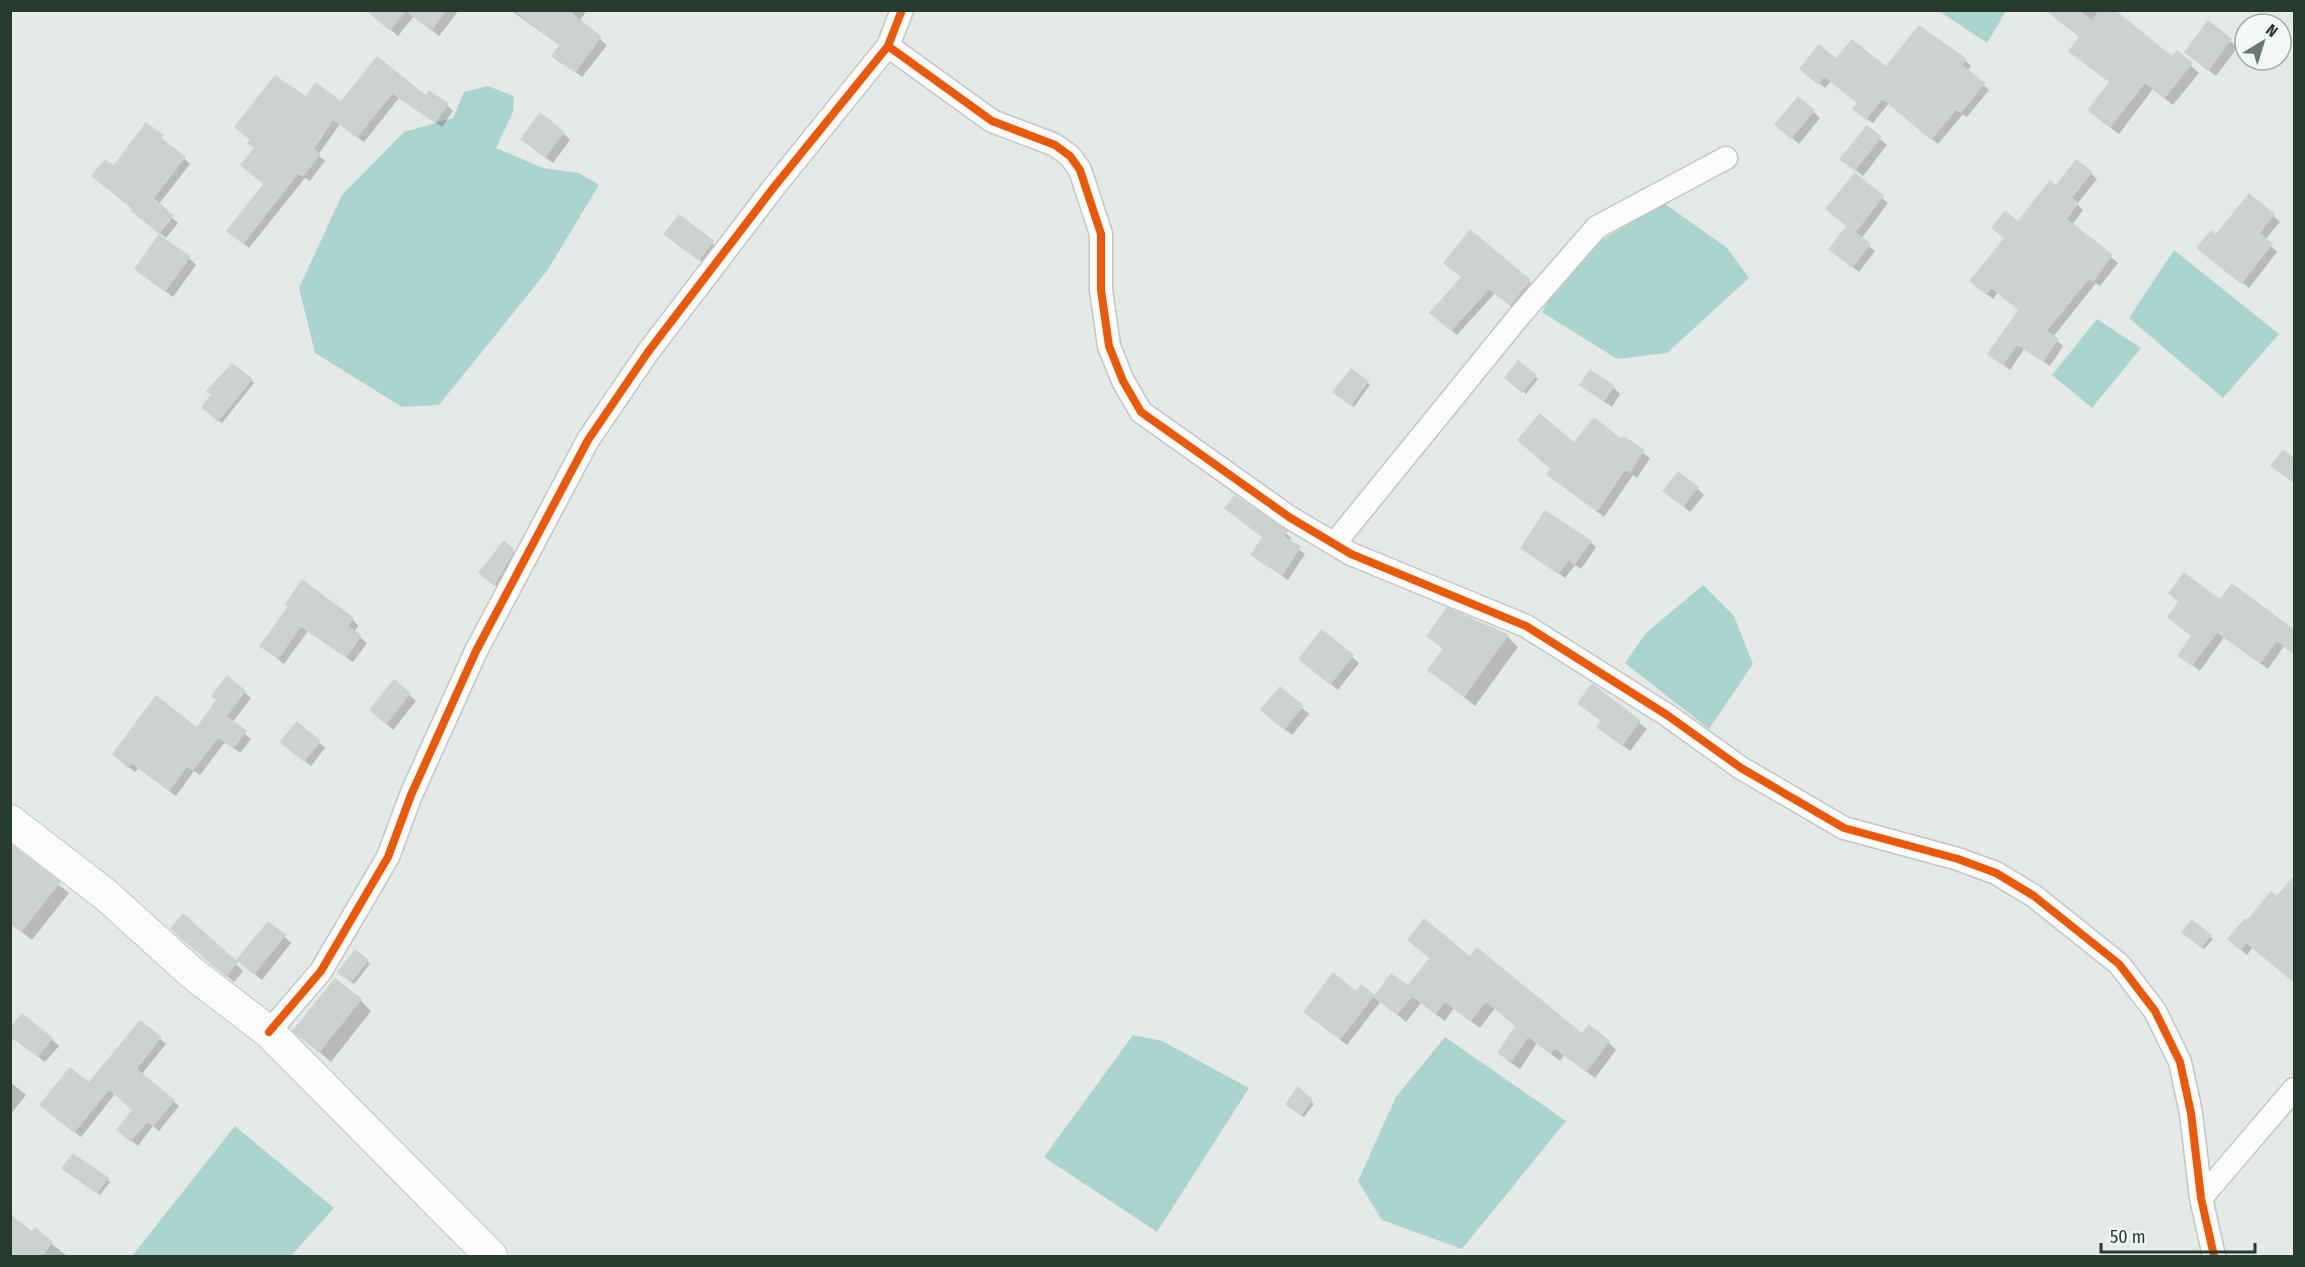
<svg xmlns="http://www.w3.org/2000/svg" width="2305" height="1267" font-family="'Fira Sans Condensed',sans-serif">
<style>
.water{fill:#acd4cf}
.shadow{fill:#0003}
.building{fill:#cdd1cf;stroke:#cfd3d0;stroke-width:1.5}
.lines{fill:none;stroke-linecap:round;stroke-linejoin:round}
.minor-casing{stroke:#c3c7c4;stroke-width:25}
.secondary-casing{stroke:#c2c7c4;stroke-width:34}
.minor{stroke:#fbfcfb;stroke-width:22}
.secondary{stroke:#fbfcfb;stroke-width:32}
.cycleway-casing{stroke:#f4f9f5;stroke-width:11}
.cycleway{stroke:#e8590c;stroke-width:8}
</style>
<rect width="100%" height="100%" fill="#e6eae7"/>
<!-- water -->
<path class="water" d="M1939,11H2006L1987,43Z
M488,86L514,96L513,112L496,148L543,168L579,173L599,185L547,271L439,405L402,407L315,353L299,288L342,195L404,132L453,118L464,92Z
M1664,203L1727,248L1749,278L1667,353L1617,359L1542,312L1573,257Z
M2174,250L2279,334L2223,398L2129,318Z
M2097,319L2141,348L2092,408L2052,375Z
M1703,585L1734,616L1753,664L1709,729L1625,663L1646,633Z
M1133,1035L1162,1041L1249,1088L1157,1232L1044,1157Z
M1445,1037L1566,1121L1462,1249L1382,1220L1358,1181L1396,1097Z
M235,1126L334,1208L291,1256H132Z"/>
<!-- shadow -->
<path class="shadow" d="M367,10H459L439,36L414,16L398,36Z
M510,10H587L579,22L607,45L582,77L554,56L561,46Z
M2047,10H2111L2172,59L2177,53L2199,73L2173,105L2153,89L2119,134L2098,118L2111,83L2071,51L2081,38Z
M2208,24L2238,47L2216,76L2194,59Z
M1919,28L1965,60L1971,66L1967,71L1989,90L1967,117L1963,114L1938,144L1889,103L1873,123L1861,115L1859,104L1831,81L1825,88L1808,74L1836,61L1886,69Z
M378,59L426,98L447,105L453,111L442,127L399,98L364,142L340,124L318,155L325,161L310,181L305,178L249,248L235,237L266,184L306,99L341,105Z
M1813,111L1820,118L1799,144L1785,132Z
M147,125L190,164L158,205L178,223L166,238L139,216L114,168Z
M1867,128L1887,145L1863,176L1842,159Z
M563,133L570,140L553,163L530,145Z
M2091,173L2097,179L2077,204L2083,210L2072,225L2118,263L2100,286L2096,283L2053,337L2063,346L2050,366L2024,349L2010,370L1990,354L2021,311L1998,292L1993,299L1978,287L2018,224L2056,188Z
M1855,175L1888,203L1861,239L1875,251L1859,272L1831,249L1849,227L1828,209Z
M2273,215L2280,222L2265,240L2277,252L2249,288L2204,252Z
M679,217L719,249L707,266L666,234Z
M1500,255L1535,287L1516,309L1495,293L1457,335L1438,318Z
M189,258L196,265L173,297L137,269Z
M1535,376L1538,379L1526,394L1510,381Z
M219,377L251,380L254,383L222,423L207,410L213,395L209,390Z
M1367,382L1370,385L1354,407L1338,395Z
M1582,385L1613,387L1620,394L1612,407Z
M1624,439L1650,458L1637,478L1633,475L1604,517L1549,474L1575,446L1622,442Z
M1697,488L1704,495L1690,512L1665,491Z
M1286,533L1291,538L1289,542L1305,554L1288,580L1253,555Z
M1590,542L1596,547L1581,569L1575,565L1565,578L1523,548Z
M513,551L521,558L502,590L488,579Z
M2232,586L2284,646L2268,669L2224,637L2200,671L2187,661L2193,637L2170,617L2220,602Z
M291,606L352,619L358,626L354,632L367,643L353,662L308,631L284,664L262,646Z
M1448,610L1507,636L1518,647L1475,706L1430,670L1444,650L1429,636Z
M1322,632L1359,663L1338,690L1301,659Z
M228,678L251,698L232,723L251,739L240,753L225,742L200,775L194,771L176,796L138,768L135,772L121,761L197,730L219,700Z
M395,682L416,701L393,730L379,717Z
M1593,686L1647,729L1630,751L1599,727L1603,722Z
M1280,689L1309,714L1292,735L1270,717Z
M297,724L325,748L311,766L288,748Z
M10,846L69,893L32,940L10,923Z
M2277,899L2253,947L2247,955L2236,945L2247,923Z
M2187,935L2210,936L2213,939L2204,949Z
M180,936L236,964L243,971L234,982Z
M284,936L291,943L262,980L246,967Z
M1470,959L1583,1036L1608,1042L1616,1050L1595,1078L1564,1055L1560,1061L1537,1043L1520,1069L1508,1061L1500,1052L1518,1027L1495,1008L1480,1028L1454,1008L1445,1021L1421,1003L1406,1022L1381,1001L1347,1045L1312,1018L1356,994L1375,997L1408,988Z
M367,961L370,964L354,984L343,975Z
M360,1000L371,1011L331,1062L295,1031Z
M141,1023L166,1044L141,1075L179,1106L159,1131L153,1126L138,1146L125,1135L135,1110L115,1094L81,1137L48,1111L89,1085Z
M51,1039L59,1046L45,1062L16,1040Z
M10,1082L26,1095L10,1115Z
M1298,1090L1314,1104L1304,1117L1291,1107Z
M68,1171L107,1179L110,1182L100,1195Z
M35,1231L67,1256H10Z"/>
<!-- building -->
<path class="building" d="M366,10H406L390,30Z
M406,10H446L431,30Z
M514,10H567L601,37L575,72L552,56L560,45Z
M2046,10H2078L2092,21L2100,10H2114L2172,57L2177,51L2192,63L2164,98L2145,82L2110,127L2088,110L2110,82L2069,51L2080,37Z
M2208,21L2231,39L2208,70L2185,52Z
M1919,26L1966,59L1962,65L1984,83L1961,112L1956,109L1931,139L1882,98L1866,119L1853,109L1858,103L1824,76L1818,84L1800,69L1819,45L1836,59L1852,40L1886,67Z
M377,57L426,96L429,91L448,104L435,122L392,93L357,137L333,119L313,149L320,154L303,176L298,173L243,243L227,231L264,184L241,165L255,148L248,143L251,140L235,127L275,76L306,97L316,83L341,102Z
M1798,97L1814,110L1791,138L1775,125Z
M540,113L564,132L545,157L521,139Z
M146,123L163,135L160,138L185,157L153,198L173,216L159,233L131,210L132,208L92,176L105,160L114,166Z
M1867,126L1881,137L1855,170L1840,159Z
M2076,160L2092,172L2071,198L2078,203L2066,219L2112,255L2093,281L2089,278L2046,331L2058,339L2043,361L2017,344L2003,365L1988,354L2019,310L1991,287L1986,294L1970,281L2005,238L1992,228L2005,211L2018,222L2050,181L2056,186Z
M1855,173L1883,196L1855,232L1870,244L1852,267L1829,249L1847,226L1826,209Z
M2249,194L2274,214L2259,233L2272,244L2241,283L2197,248L2211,231L2216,235Z
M679,215L713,241L699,260L664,234Z
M1470,230L1530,280L1510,305L1489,289L1451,330L1430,313L1462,277L1444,263Z
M159,235L190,257L165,291L135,269Z
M1518,361L1536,375L1522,392L1505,378Z
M232,364L252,379L218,421L202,407L212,394L207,391Z
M1351,369L1368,381L1351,405L1333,392Z
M1590,370L1614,386L1604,401L1580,385Z
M1540,414L1574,443L1594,418L1622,440L1624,437L1644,450L1630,472L1625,469L1597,511L1547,474L1551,469L1518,440Z
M2283,450L2295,459V483L2271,466Z
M1678,472L1698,487L1683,506L1663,491Z
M1235,496L1287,531L1283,536L1300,547L1282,575L1251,555L1263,537L1225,508Z
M1545,511L1591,541L1574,564L1569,560L1558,573L1521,548Z
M504,541L514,550L494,585L479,573Z
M2184,573L2220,600L2232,584L2279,619L2295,631V655L2277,640L2260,663L2217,632L2192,665L2178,655L2192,636L2168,617L2179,602L2169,593Z
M302,580L353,618L347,626L361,636L346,657L301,626L278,658L260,646L289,606L286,604Z
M1447,608L1508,635L1464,696L1428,670L1444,648L1427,636Z
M1322,630L1353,655L1330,684L1299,659Z
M227,676L245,691L226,716L246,731L233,748L218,737L193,770L187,766L169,790L131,762L128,767L113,754L156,696L197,728L217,700L212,696Z
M394,680L410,693L386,724L370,710Z
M1592,684L1640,721L1622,745L1597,727L1602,721L1578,703Z
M1280,687L1303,706L1284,729L1261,710Z
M297,722L320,741L304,761L280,742Z
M10,844L60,882L21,931L10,923Z
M2295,875V983L2246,942L2240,949L2228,939L2245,919L2247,921L2271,892L2277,897Z
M183,914L237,962L226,976L171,929Z
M1424,919L1470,957L1477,948L1582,1034L1589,1025L1609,1041L1586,1071L1555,1048L1550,1053L1528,1036L1511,1061L1498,1053L1516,1026L1486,1001L1470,1021L1445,1001L1436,1013L1412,996L1397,1014L1374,997L1391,974L1408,986L1430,958L1408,940Z
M2192,920L2211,935L2201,947L2182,932Z
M268,922L285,935L254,974L237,960Z
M355,950L368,960L351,982L338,972Z
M1333,973L1356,992L1361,985L1374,995L1340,1039L1304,1012Z
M335,979L361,999L319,1052L293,1031Z
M22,1014L52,1038L38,1056L10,1036V1029Z
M140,1021L161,1037L136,1069L174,1100L153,1126L147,1121L131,1141L117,1130L133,1110L109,1089L74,1132L40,1105L70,1068L89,1083Z
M1298,1087L1312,1100L1301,1115L1286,1104Z
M73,1154L108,1178L97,1193L62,1168Z
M10,1215L32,1232L35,1228L52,1242L41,1257H10Z"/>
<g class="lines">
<!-- minor casing -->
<g class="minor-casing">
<path id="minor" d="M902,10L888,46L992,121L1055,145L1070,156L1080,170L1101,234V290L1109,346L1123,381L1141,412L1289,517L1351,554L1526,626L1667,715L1741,768L1844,828L1958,859L1996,873L2034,896L2119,964L2155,1011L2180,1062L2191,1113L2201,1198L2214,1256
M1334,544L1520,315L1597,227L1726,158
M269,1032L321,971L388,857L411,795L476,651L588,440L648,352L774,187L888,46
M2201,1198L2294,1089"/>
</g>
<!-- secondary casing -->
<g class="secondary-casing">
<path id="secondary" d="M10,821L106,895L192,973L269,1032L491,1256"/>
</g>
<!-- minor -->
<use href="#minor" class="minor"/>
<!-- secondary -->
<use href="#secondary" class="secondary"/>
<!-- cycleway casing -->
<g class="cycleway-casing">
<path id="cycleway" d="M902,10L888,46L992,121L1055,145L1070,156L1080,170L1101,234V290L1109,346L1123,381L1141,412L1289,517L1351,554L1526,626L1667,715L1741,768L1844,828L1958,859L1996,873L2034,896L2119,964L2155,1011L2180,1062L2191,1113L2201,1198L2214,1256
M269,1032L321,971L388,857L411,795L476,651L588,440L648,352L774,187L888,46"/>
</g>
<!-- cycleway -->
<use href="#cycleway" class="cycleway"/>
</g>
<!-- border -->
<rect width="2305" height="1267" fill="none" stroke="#263b30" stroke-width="24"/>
<!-- north arrow -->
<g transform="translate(2263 42) rotate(38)"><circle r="28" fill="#f4f9f5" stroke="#a2ada6" stroke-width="1.5"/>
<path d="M0-4.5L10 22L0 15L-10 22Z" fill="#697870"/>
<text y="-9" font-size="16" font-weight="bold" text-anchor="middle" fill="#263b30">N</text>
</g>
<!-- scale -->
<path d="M2101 1243v9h154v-9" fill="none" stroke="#263b30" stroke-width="3"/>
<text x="2110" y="1243" font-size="18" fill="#263b30" stroke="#f4f9f5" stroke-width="4.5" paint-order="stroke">50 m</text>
</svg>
